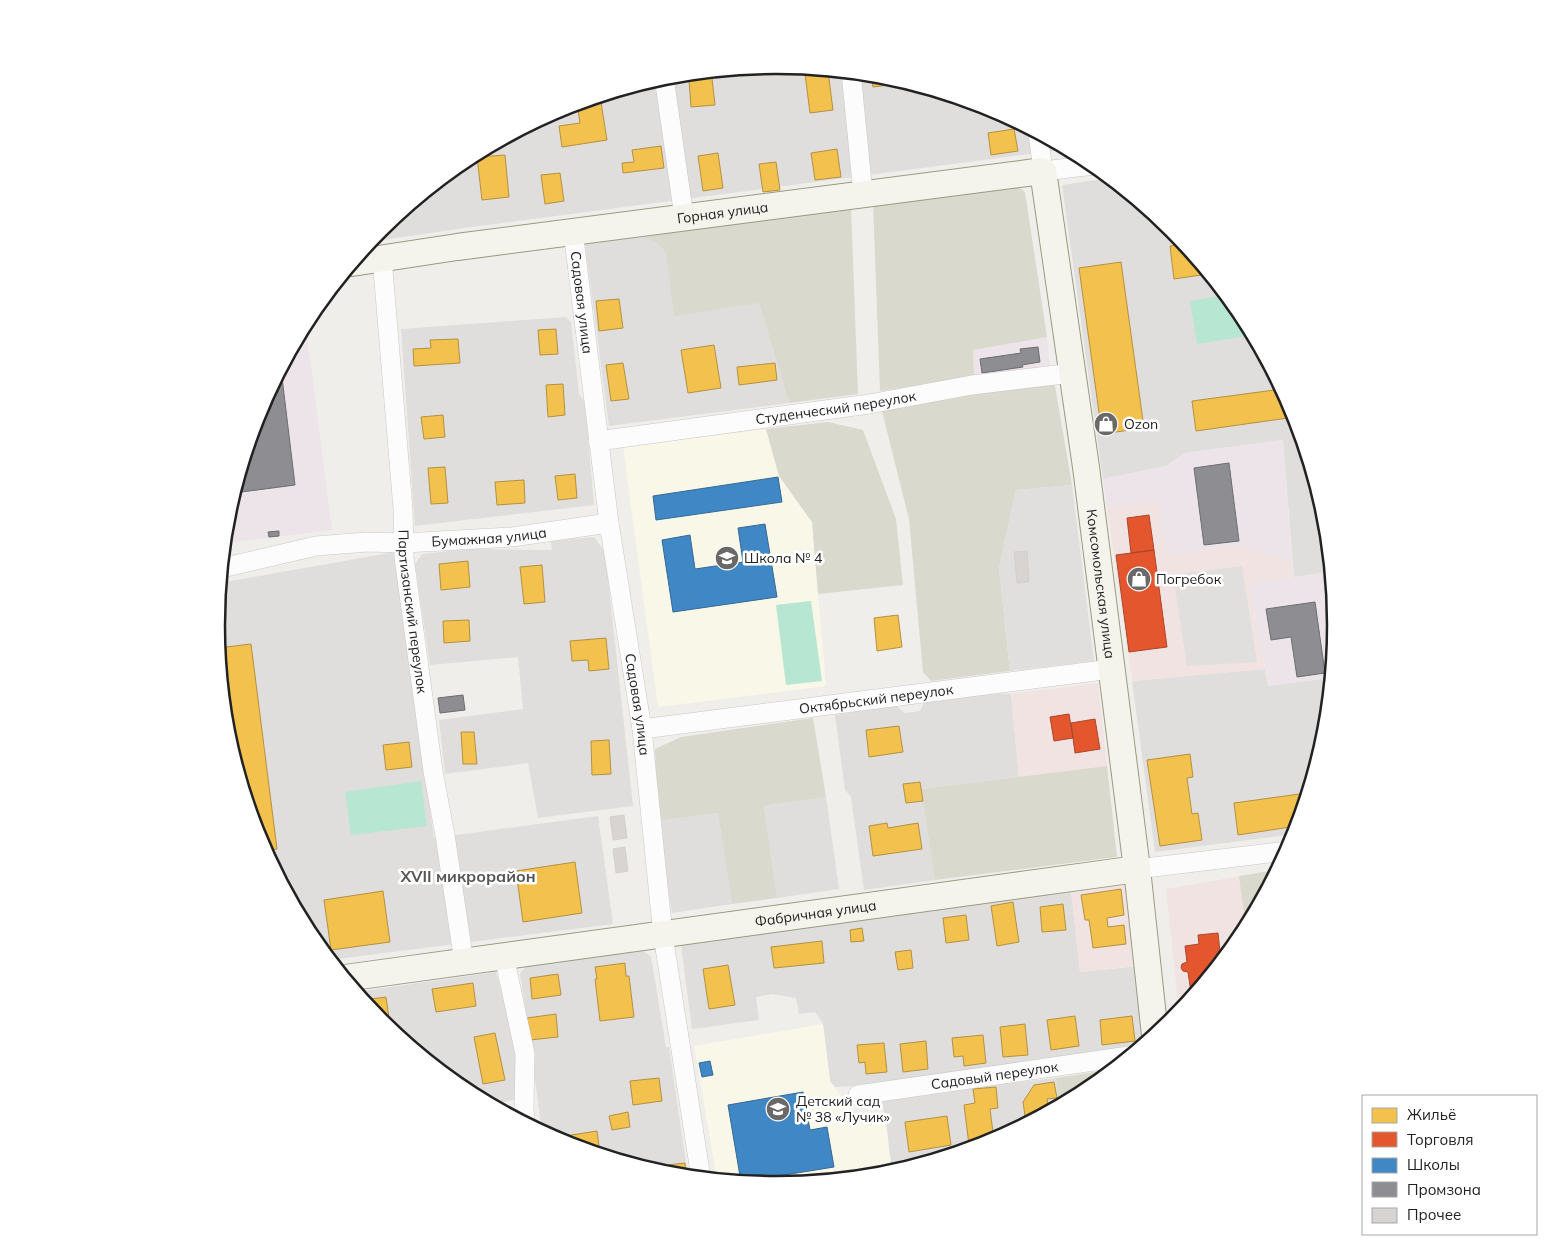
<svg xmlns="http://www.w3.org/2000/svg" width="1552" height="1250" font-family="Mulish,sans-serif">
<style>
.residential{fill:#dfdedc}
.commercial{fill:#f1e3e1}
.industrial{fill:#ede4e9}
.education{fill:#f8f7e8}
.construction{fill:#d9d9cd}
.pitch{fill:#b7e6d2}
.parking{fill:#e0dfde}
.homes{fill:#f2c14e;stroke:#b49141}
.shops{fill:#e4572e;stroke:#aa472a}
.schools{fill:#3f88c5;stroke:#366994}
.industry{fill:#8d8d92;stroke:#6d6d70}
.building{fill:#d7d4d2;stroke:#d3d0cc}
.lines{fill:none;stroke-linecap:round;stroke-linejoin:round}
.street-casing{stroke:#c9c8c7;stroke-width:20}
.secondary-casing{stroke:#999a82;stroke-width:28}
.street{stroke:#fdfcfc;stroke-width:19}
.secondary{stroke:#f4f4ed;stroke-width:26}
.labels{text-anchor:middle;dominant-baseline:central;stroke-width:5;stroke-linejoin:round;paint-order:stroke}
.street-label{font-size:14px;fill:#222;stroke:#fff}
.poi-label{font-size:14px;fill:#222;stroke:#fff;text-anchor:start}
.quarter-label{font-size:16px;font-weight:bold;fill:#555;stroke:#fff}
.rim{fill:none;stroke:#222;stroke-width:2.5}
</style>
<rect width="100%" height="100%" fill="#f0eeeb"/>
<!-- residential -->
<path class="residential" d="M776,65L886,76L991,108L1068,149L464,228L369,242L380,229L465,159L562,108L667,76Z
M1110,178L1172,229L1242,314L1293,411L1325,516L1336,628L1329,572L1294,577L1283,440L1185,453L1166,466L1103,479L1062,185Z
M643,237L658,244L666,253L759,303L789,403L609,426L585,244Z
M566,317L571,322L579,394L585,402L594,505L415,526L401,329Z
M594,537L605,552L633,806L538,818L528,763L445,774L439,720L523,709L518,657L430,665L415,564L422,554L469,549L552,550L551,541Z
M395,552L434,838L598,816L613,924L330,960L310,936L259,839L227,734L216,625L220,583Z
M1265,669L1268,686L1322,679L1331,676L1325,735L1295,834L1155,852L1132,681Z
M979,692L1011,694L1019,777L921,789L935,880L864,890L851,797L845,790L835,715L895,705L905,713L920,711L925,701Z
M826,797L839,889L777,898L764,806Z
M718,813L732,904L672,913L658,821Z
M1071,891L1080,972L1138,966L1146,1042L1141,1047L872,1085L835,1087L830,1081L823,1024L815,1012L799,1014L796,998L772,994L756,997L759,1020L692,1029L681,945Z
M642,950L651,957L666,1047H669L688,1176L666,1174L561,1142L542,1132L527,1018L520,974L526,966Z
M496,972L520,1055L516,1099L491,1105L465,1090L380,1021L356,992Z
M1056,1078L1058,1106L990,1142L892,1172L882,1099L946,1093L951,1090Z"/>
<!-- commercial -->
<path class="commercial" d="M1158,500L1164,544L1171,555L1238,545L1292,561L1294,577L1249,584L1265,669L1132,681L1107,508Z
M1098,683L1107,766L1019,777L1011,694Z
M1277,870L1241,936L1179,1012L1166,889Z
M1127,883L1138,966L1080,972L1071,891Z"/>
<!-- industrial -->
<path class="industrial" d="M306,326L332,530L224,543L227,515L259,410L303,327Z
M1047,337L1050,366L974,377L972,350Z
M1283,440L1292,561L1238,545L1171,555L1164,544L1158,501L1107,508L1103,479L1166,466L1185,453Z
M1329,572L1336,628L1331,676L1322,679L1268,686L1249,584Z"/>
<!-- education -->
<path class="education" d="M766,429L779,476L812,522L826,686L658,707L623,447Z
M823,1024L830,1081L863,1125L886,1122L892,1172L885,1174L776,1185L717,1179L694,1046Z"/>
<!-- construction -->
<path class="construction" d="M1016,185L1025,192L1047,337L973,350L974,377L880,391L873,202Z
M851,206L858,394L789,403L759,303L674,316L666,253L658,244L643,237Z
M1054,380L1072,485L1016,490L999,569L1010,671L931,681L923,672L909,519L882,411Z
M828,422L863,430L896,519L903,585L818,594L812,522L779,476L766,429Z
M813,718L826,797L764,806L777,898L732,904L718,813L658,821L655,749L681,737Z
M1107,766L1117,857L935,880L921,789Z
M1277,870L1246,928L1239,876Z
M1114,1069L1087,1091L1058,1106L1056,1078Z"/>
<!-- pitch -->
<path class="pitch" d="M1226,295L1242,314L1253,335L1197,344L1190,301Z
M811,601L822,681L786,685L776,605Z
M421,781L427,826L351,835L345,792Z"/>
<!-- parking -->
<path class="parking" d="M1072,485L1094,661L1010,671L999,569L1016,490Z
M1242,566L1257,662L1187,666L1173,575Z"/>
<!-- homes -->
<path class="homes" d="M828,71L833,110L810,113L805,74Z
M871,74L888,77L889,85L873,87Z
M712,78L715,105L691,107L689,80Z
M600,96L607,140L562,147L559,126L580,123L577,103Z
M1014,129L1018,151L991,155L988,133Z
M661,146L664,168L623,173L622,163L634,162L632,150Z
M837,149L841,177L815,180L811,153Z
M718,153L723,188L703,191L698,156Z
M505,155L509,197L482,200L477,157Z
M776,162L780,190L763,192L759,164Z
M560,173L564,201L545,204L541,175Z
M1184,244L1208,274L1174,279L1170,246Z
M1121,262L1144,428L1102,434L1079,268Z
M619,299L623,328L599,331L596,301Z
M556,329L558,354L540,355L538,330Z
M458,339L460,363L414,366L413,349L431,348L430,340Z
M714,345L721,388L688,393L681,350Z
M623,363L629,399L611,401L606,365Z
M775,363L777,380L739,385L737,367Z
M563,384L565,415L548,417L546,385Z
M1282,389L1295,417L1196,431L1192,401Z
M443,415L445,437L424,439L421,417Z
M445,467L448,503L431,504L428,468Z
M575,474L577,498L558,500L555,476Z
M524,480L525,503L497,505L495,482Z
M468,561L470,587L441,590L439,564Z
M542,565L545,602L524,604L520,567Z
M898,615L902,647L877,651L874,618Z
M469,620L470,641L444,643L443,621Z
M606,638L609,669L589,671L588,660L572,661L570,641Z
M251,644L277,849L265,851L259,839L227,734L218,648Z
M899,726L903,752L869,757L866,730Z
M461,732H474L477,764H463Z
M609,740L611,774L592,775L591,741Z
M409,742L412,767L386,770L383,745Z
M1190,754L1193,777L1187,778L1192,814L1198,813L1202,840L1160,846L1147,760Z
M920,782L923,801L906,803L903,784Z
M1307,793L1297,826L1238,835L1234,803Z
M887,823L888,828L918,823L922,849L873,856L869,826Z
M575,862L582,913L523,922L516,871Z
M1121,889L1124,915L1107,918L1108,927L1124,925L1126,944L1093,948L1089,920H1085L1081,895Z
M383,891L390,942L331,950L324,900Z
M1013,902L1019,942L997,946L991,906Z
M1063,904L1066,930L1042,932L1040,907Z
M966,915L969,940L946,943L943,918Z
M862,928L864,941L851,942L850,930Z
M822,941L824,963L774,968L771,947Z
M911,950L913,968L898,970L895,952Z
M625,963L626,976H629L634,1017L600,1021L595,979H597L595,967Z
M728,965L735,1005L709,1009L703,969Z
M558,974L561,995L532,999L530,978Z
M473,983L476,1006L436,1012L432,989Z
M386,997L389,1018L379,1019L362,1000Z
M556,1014L558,1037L530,1040L527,1018Z
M1075,1016L1079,1046L1051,1050L1047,1020Z
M1132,1016L1135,1041L1102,1045L1100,1020Z
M1025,1024L1028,1055L1003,1057L1000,1027Z
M495,1033L505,1080L483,1084L474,1037Z
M983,1035L986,1063L964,1066L963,1056L954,1057L952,1038Z
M926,1041L928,1069L903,1072L900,1044Z
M884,1043L887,1072L866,1074L865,1062L859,1063L857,1045Z
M659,1078L662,1101L633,1105L630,1081Z
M1054,1082L1057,1098L1047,1099L1049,1111L1026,1123L1023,1102L1034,1085Z
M996,1087L998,1108L990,1109L994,1140L989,1143L969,1145L964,1105L975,1103L973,1089Z
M628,1112L630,1127L612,1130L609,1116Z
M947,1116L951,1145L909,1152L905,1122Z
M597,1131L600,1154L566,1144L565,1136Z
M685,1163L686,1176L666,1174L651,1170V1167Z"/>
<!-- shops -->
<path class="shops" d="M1149,515L1154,550L1131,553L1127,518Z
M1154,550L1167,647L1129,652L1116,555Z
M1069,714L1073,738L1054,741L1050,717Z
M1095,719L1100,749L1075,753L1071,723Z
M1218,933L1221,961L1195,992L1191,993L1188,972L1183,971L1181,968L1182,964L1187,962L1185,946L1199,944L1198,935Z"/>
<!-- schools -->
<path class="schools" d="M778,477L782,502L656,520L653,496Z
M765,524L777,597L673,612L662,540L690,535L695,569L743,562L738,528Z
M710,1061L713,1075L702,1077L699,1063Z
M803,1092L810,1130L827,1127L834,1167L741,1182L728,1105Z"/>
<!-- industry -->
<path class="industry" d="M1038,347L1040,362L1022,365L1023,367L982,373L980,359L1021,353L1020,349Z
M281,369L295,485L234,493L259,410Z
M1229,463L1239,541L1204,545L1194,468Z
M279,531V536L269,537L268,532Z
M1315,602L1325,673L1297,677L1291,637L1271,640L1266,609Z
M463,695L465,710L440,713L438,698Z"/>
<!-- building -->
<path class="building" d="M1027,551L1029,582L1017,583L1014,552Z
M624,815L627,838L613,840L610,817Z
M625,847L628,871L616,873L613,849Z"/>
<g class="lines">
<!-- street casing -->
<g class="street-casing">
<g id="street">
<path d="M851,72L863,193"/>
<path d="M664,77L684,217"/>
<path d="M1038,133L1043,171L1094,165"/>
<path id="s1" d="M573,231L609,523L642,729L663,935L701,1178"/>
<path id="s2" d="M382,258L403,509L404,557L433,771L445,835L464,962"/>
<path id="s3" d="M598,441L869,404L972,385L1072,373"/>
<path id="s4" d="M222,568L316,546L367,542L404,543L512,537L609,523"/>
<path id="s5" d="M642,729L1111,669"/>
<path d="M1137,869L1287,851"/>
<path d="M504,956L525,1054L524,1110L525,1123"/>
<path id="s6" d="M858,1095L1129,1056"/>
</g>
</g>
<!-- secondary casing -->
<g class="secondary-casing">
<g id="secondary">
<path id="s7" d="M352,263L457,247L1043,171L1086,467L1137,869L1155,1035"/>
<path id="s8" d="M345,978L1137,869"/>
</g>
</g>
<!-- street -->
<use href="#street" class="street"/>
<!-- secondary -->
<use href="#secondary" class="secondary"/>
</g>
<!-- icons -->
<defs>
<g id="shop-disc" transform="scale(1.25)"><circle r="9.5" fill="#6a6968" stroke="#fff"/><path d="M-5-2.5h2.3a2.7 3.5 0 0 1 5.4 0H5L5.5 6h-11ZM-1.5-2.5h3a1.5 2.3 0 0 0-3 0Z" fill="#fff"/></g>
<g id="school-disc" transform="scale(1.25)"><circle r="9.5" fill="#6a6968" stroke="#fff"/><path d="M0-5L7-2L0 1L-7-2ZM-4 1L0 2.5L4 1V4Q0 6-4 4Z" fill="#fff"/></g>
</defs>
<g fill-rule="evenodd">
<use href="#shop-disc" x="1106" y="424"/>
<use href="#school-disc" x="727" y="558"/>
<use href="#shop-disc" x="1139" y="579"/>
<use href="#school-disc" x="778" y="1109"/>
</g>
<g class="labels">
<!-- street labels -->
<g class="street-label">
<text stroke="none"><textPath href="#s7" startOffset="374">Горная улица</textPath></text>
<text stroke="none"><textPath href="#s1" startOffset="72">Садовая улица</textPath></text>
<text stroke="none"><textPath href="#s3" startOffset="240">Студенческий переулок</textPath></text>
<text stroke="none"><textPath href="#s4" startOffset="270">Бумажная улица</textPath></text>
<text stroke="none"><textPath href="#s7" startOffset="1114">Комсомольская улица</textPath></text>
<text stroke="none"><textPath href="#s2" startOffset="355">Партизанский переулок</textPath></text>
<text stroke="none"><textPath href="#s5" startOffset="236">Октябрьский переулок</textPath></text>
<text stroke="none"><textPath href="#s1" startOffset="478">Садовая улица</textPath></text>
<text stroke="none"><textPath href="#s8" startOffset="475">Фабричная улица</textPath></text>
<text stroke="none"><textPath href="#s6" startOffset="138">Садовый переулок</textPath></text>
</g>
<!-- poi labels -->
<g class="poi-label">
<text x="1124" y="424">Ozon</text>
<text x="744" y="558">Школа № 4</text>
<text x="1156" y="579">Погребок</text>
<text x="796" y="1101">Детский сад<tspan x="796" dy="16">№ 38 «Лучик»</tspan></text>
</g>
<!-- quarter labels -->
<g class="quarter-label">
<text x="468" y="876">XVII микрорайон</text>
</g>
</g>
<!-- crop -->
<path d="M0 0H1552V1250H0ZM225 625a551 551 0 1 1 1102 0a551 551 0 1 1-1102 0Z" fill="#fff" fill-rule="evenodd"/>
<path class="rim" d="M225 625a551 551 0 1 1 1102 0a551 551 0 1 1-1102 0Z"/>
<!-- legend -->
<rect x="1362" y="1095" width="175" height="140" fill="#ffffff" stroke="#a7a7a7"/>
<rect x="1372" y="1108" width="25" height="15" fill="#f2c14e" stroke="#a7a7a7"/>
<text x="1407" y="1120" font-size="15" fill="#222222">Жильё</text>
<rect x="1372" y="1132" width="25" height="15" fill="#e4572e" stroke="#a7a7a7"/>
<text x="1407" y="1145" font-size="15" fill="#222222">Торговля</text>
<rect x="1372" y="1158" width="25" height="15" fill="#3f88c5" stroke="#a7a7a7"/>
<text x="1407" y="1170" font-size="15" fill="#222222">Школы</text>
<rect x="1372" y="1182" width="25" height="15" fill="#8d8d92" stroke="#a7a7a7"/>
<text x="1407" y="1195" font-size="15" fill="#222222">Промзона</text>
<rect x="1372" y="1208" width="25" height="15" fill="#d7d4d2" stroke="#a7a7a7"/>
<text x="1407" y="1220" font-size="15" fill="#222222">Прочее</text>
</svg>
